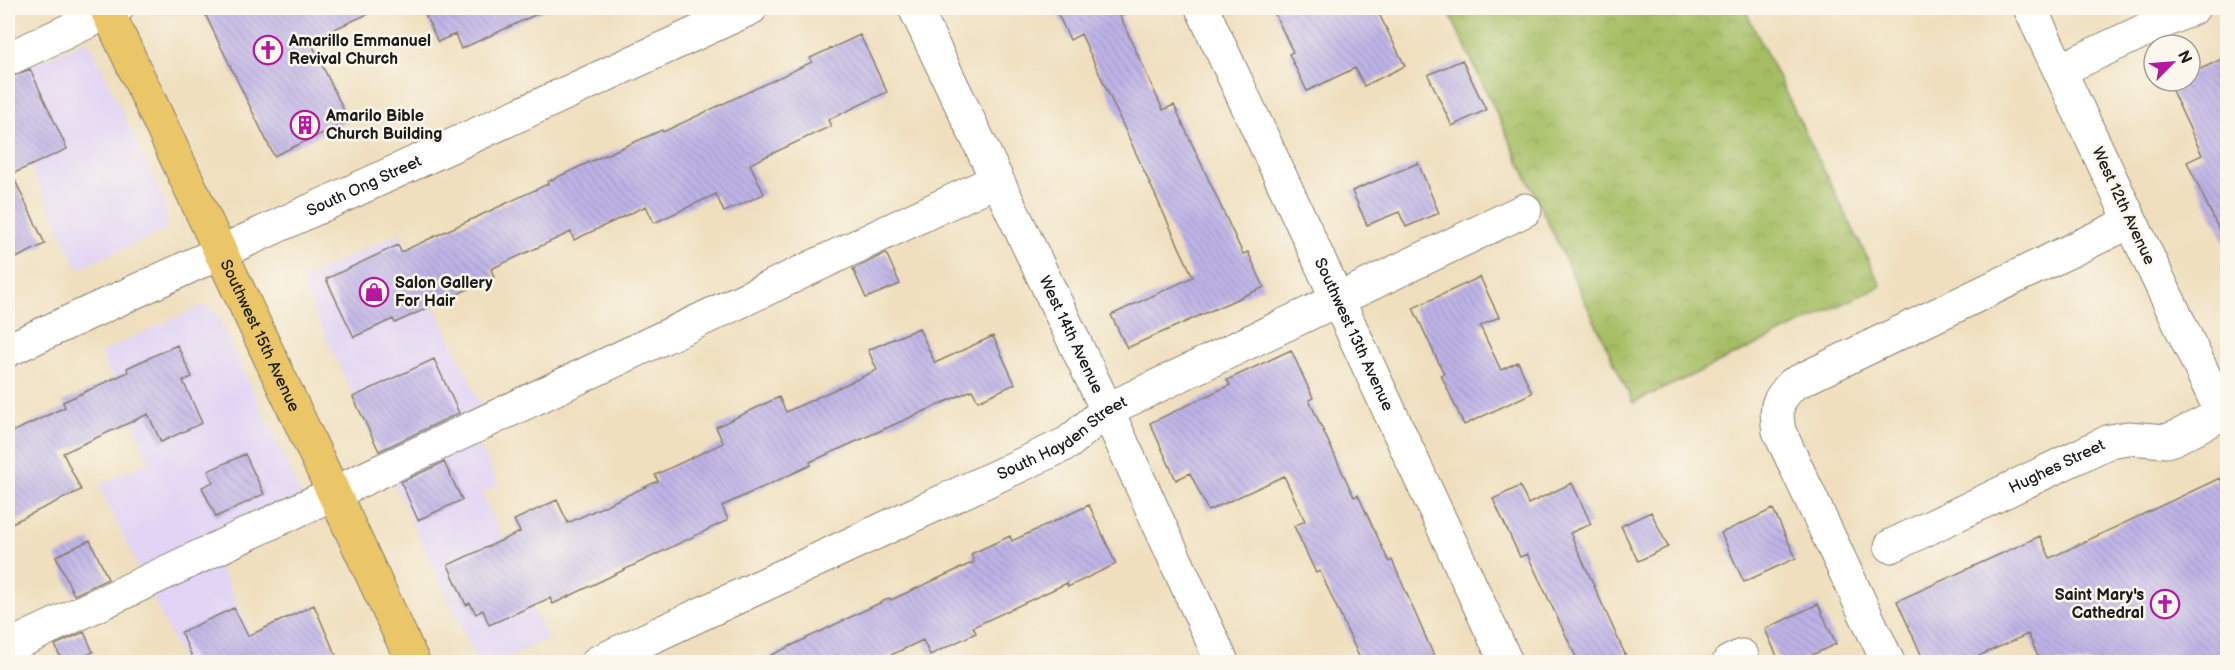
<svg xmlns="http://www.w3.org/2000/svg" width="2235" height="670" font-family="'Balsamiq Sans',sans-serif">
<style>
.built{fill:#e1d4f4}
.park{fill:url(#park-crowns);stroke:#606d40;stroke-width:1.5}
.building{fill:url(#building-back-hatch)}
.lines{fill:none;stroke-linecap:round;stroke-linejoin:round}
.minor-casing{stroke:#867e6d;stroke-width:35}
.major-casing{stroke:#867e6d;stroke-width:35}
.minor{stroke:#fff;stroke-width:33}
.major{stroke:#eac669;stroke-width:33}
.labels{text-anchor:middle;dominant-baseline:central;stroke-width:5;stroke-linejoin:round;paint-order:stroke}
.poi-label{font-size:16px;font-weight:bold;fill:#1c1c1c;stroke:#fbf7ec;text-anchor:start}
.street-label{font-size:16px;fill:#1c1c1c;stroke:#fbf7ec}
</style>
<defs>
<pattern id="park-crowns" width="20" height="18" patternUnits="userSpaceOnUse" patternTransform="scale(1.5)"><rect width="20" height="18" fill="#a5be64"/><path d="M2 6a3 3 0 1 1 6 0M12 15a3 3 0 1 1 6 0" fill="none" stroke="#8da356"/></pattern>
<pattern id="building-back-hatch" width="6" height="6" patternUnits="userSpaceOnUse" patternTransform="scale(1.5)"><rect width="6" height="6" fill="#beb3e6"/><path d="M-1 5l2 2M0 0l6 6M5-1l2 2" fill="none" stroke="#a399c5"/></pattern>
</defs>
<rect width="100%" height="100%" fill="#fbf7ec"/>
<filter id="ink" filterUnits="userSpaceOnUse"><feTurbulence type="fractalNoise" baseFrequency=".0167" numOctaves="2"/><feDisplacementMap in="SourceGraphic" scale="12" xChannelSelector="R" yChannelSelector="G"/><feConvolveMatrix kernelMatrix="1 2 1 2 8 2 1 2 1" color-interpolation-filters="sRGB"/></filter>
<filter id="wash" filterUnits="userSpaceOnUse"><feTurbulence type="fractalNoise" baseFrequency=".008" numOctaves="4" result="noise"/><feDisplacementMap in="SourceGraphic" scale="24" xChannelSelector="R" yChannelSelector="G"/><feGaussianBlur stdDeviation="1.35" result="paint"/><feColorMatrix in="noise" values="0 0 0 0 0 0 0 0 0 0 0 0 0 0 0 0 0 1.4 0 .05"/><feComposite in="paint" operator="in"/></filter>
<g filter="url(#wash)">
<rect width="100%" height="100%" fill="#efdfbe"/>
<!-- built -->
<path class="built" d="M88,40L165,202L167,229L78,269L8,119V77Z
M400,233L484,410L382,457L299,280Z
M201,306L215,311L302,495L139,570L99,485L150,461L100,353Z
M477,439L499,485L482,493L548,639L496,662H478L392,480Z
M219,564L263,662H183L151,594Z"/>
<!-- park -->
<path class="park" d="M1447,8H1744L1881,286L1633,403Z"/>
<g id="blocks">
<!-- building -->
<path class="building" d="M224,8H381L310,40L349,121L274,156L206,16Z
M422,8H550L461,49L455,34L438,42Z
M1055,8H1139L1120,16L1163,110L1174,105L1243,254L1248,252L1264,287L1127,348L1111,315L1193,277L1081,34L1070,40Z
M1272,8H1376L1405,66L1364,86L1355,68L1307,91L1289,54L1293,52Z
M860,35L887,92L828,120L831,126L750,164L764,194L724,212L716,194L654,223L646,206L574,240L571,232L491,269L494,277L395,323L393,319L354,337L326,279L398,245L401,252L548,184L547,182L594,160L662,130L663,132L812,62L810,58Z
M2228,56V249L2187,162L2202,155L2169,84L2174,81H2190V74Z
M1462,60L1486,110L1452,126L1428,75Z
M30,69L67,149L12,174L45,244L8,262V78Z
M1418,163L1439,213L1406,227L1399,212L1367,225L1352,191Z
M886,253L900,284L866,298L853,269Z
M1480,277L1499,317L1480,326L1501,370L1518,362L1532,393L1464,425L1441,375L1444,374L1413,308Z
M919,328L935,363L993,336L1015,384L978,401L972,390L810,462L811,465L722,506L728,520L553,604L550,598L489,625L483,610L476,614L470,603L466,605L448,565L520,532L514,520L557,500L568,523L658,481L655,475L723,443L716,427L779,397L786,412L877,370L868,350Z
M177,345L192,377L183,381L202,423L161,442L148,414L63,453L81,490L8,525V434L65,407L63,402L128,372L127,368Z
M1291,350L1313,398L1309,400L1354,497L1358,495L1389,562L1392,560L1437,663H1362L1320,571L1316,573L1294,526L1305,521L1284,476L1208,511L1190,473L1176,480L1150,423L1230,385L1227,380Z
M434,359L459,413L379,451L353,397Z
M245,454L264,494L216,517L202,487L213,482L208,471Z
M444,462L462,500L418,520L401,482Z
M2220,478L2228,493V663H2041L2028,634L1963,663H1925L1897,601L2040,536L2050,558Z
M1572,483L1591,524L1570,533L1629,663H1579L1527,554L1520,557L1493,499L1520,486L1528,504Z
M1089,505L1116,564L1068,587L1067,583L973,627L976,633L930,655L923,640L874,663H755L890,598L891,600L974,562L971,554L1010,536L1012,541Z
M1773,509L1796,558L1744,582L1721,533Z
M1651,512L1668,547L1638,561L1621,526Z
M90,540L108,579L74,595L56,556Z
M1818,604L1836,644L1795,663H1780L1765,629Z
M314,605L339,663H191L194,661L181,632L234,608L248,636Z
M84,632L93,652L72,663H63L55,645Z"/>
</g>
</g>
<g filter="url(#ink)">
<use href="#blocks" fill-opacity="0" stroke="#867e6d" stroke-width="1.5"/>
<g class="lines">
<!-- minor casing -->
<g class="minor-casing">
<g id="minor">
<path id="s1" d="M915,8L1107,410L1222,662"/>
<path id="s2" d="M1202,8L1506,662"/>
<path d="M8,59L117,8"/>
<path d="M2060,70L2193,8"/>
<path id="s3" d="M8,350L751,8"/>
<path id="s4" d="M1891,546L2110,441L2128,438L2166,441L2175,438L2214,418L2217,411V403L2030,8"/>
<path d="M8,647L997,180"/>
<path id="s5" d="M598,662L1068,443L1107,410L1525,210"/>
<path d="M1729,662L1742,656"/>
<path d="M1888,662L1779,431C1775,407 1776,401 1793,384L2130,222"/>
</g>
</g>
<!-- major casing -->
<g class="major-casing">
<g id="major">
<path id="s6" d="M106,8L413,662"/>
</g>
</g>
<!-- minor -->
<use href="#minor" class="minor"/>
<!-- major -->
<use href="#major" class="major"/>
</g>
</g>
<!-- icons -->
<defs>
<g id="church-ring" transform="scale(1.5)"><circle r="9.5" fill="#fbf7ec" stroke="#b5179e" stroke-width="1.5"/><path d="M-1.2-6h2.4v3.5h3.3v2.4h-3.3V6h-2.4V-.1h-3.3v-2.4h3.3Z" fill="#b5179e"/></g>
<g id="building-ring" transform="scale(1.5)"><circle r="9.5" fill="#fbf7ec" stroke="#b5179e" stroke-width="1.5"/><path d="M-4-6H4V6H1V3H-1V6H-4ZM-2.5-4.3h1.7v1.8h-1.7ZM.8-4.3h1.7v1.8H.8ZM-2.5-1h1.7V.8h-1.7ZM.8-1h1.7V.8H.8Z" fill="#b5179e"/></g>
<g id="shop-ring" transform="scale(1.5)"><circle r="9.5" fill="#fbf7ec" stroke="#b5179e" stroke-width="1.5"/><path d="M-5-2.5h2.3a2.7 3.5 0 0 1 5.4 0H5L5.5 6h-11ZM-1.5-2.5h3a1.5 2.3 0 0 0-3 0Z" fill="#b5179e"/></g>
</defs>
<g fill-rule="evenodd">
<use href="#church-ring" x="268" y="50"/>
<use href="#building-ring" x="305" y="125"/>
<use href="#shop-ring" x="374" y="292"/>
<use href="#church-ring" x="2165" y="604"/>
</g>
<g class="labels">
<!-- poi labels -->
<g class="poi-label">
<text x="289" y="41">Amarillo Emmanuel<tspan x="289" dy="18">Revival Church</tspan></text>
<text x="326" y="116">Amarilo Bible<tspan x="326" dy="18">Church Building</tspan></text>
<text x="395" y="283">Salon Gallery<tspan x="395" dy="18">For Hair</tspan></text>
<text x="2144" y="595" text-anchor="end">Saint Mary's<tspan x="2144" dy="18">Cathedral</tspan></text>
</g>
<!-- street labels -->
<g class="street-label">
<text stroke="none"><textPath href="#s3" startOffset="392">South Ong Street</textPath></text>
<text transform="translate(2123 206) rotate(65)">West 12th Avenue</text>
<text stroke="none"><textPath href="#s1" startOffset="362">West 14th Avenue</textPath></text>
<text stroke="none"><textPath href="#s6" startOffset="362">Southwest 15th Avenue</textPath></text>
<text stroke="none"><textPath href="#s2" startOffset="360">Southwest 13th Avenue</textPath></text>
<text stroke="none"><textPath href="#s5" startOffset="516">South Hayden Street</textPath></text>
<text stroke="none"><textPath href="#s4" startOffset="184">Hughes Street</textPath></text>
</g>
</g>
<!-- margin -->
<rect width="2235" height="670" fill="none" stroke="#fbf7ec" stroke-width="30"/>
<!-- north arrow -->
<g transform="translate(2172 63) rotate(65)"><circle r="28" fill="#fbf7ec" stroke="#a29f99" stroke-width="1.5"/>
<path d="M0-4.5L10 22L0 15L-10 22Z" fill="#b5179e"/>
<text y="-9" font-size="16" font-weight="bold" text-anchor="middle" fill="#1c1c1c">N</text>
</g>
</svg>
